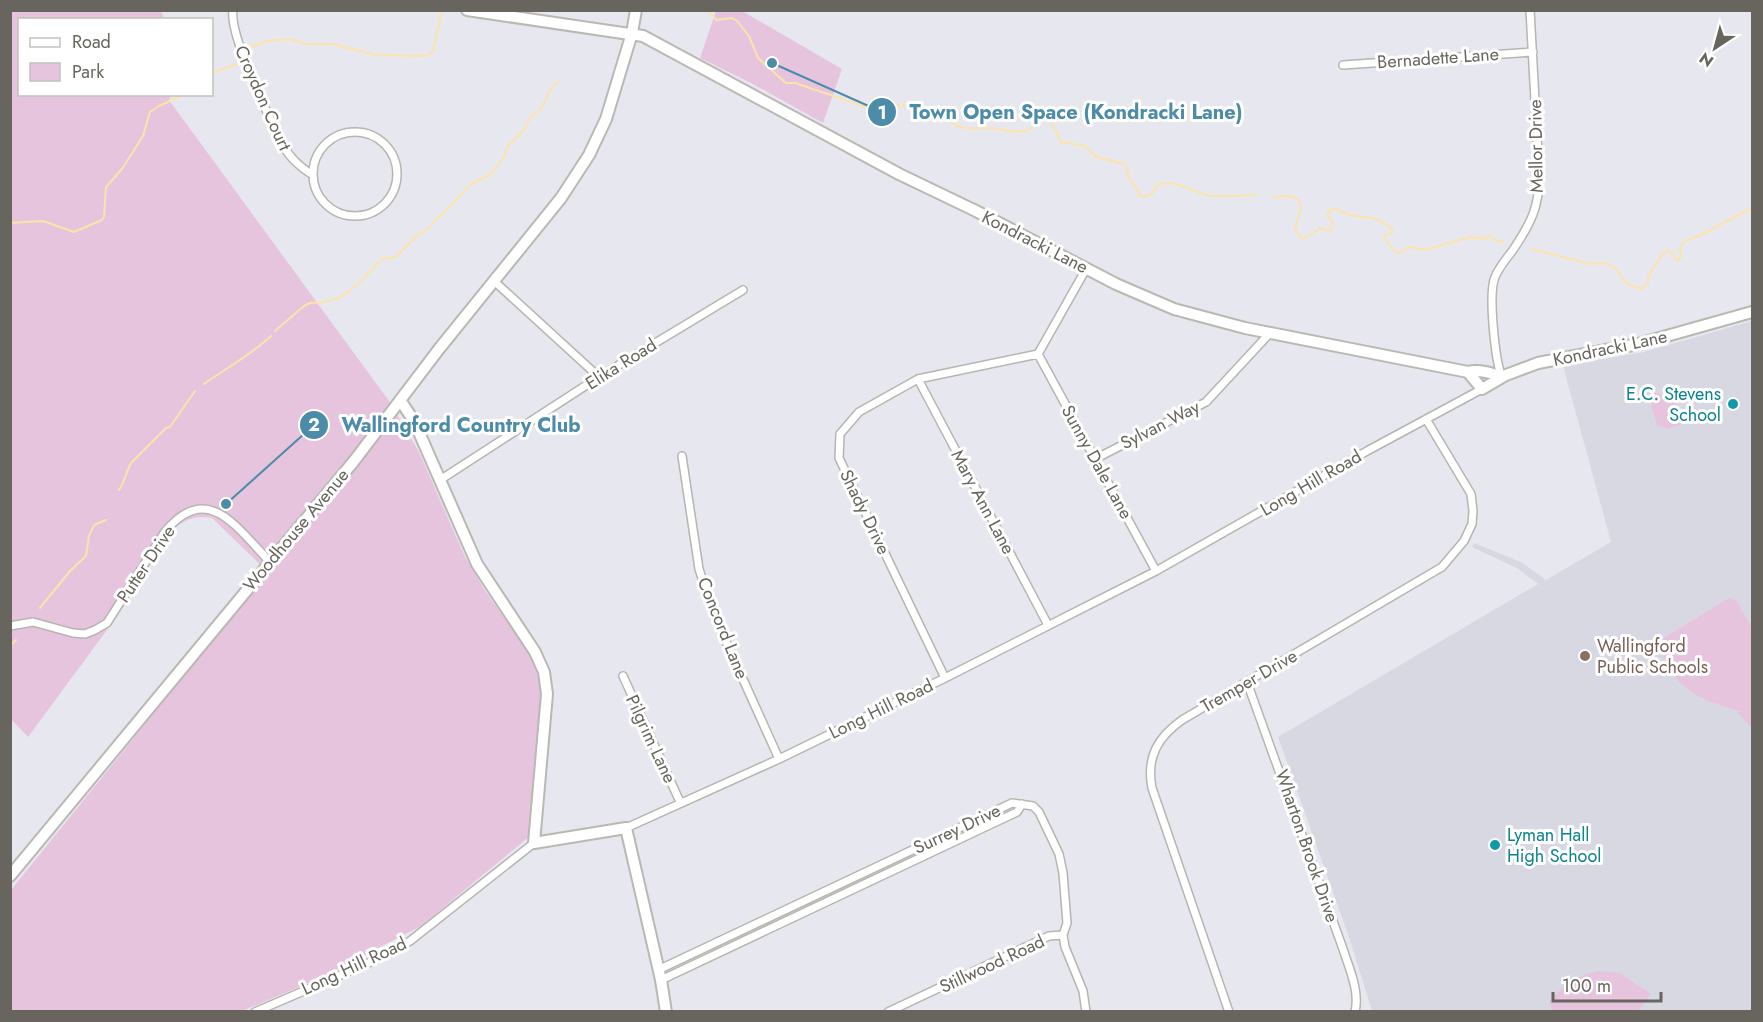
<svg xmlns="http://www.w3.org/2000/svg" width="1763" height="1022" font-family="Jost,sans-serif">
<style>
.education{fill:#d8d8e3}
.green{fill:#e7c4de}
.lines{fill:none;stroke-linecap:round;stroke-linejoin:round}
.stream{stroke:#fde3a9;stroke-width:2}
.street-casing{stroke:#b6b5af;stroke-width:10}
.secondary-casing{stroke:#b9b8b1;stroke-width:14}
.street{stroke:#fff;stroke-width:7}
.secondary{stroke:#fff;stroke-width:10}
.culture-dot{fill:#0f9aa8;stroke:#fff;stroke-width:2}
.education-dot{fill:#8d6e63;stroke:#fff;stroke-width:2}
.labels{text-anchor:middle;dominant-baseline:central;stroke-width:6;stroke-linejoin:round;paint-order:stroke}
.street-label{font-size:18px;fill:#67655e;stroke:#fff}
.culture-label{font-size:18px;fill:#0d838f;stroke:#fff;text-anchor:end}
.education-label{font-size:18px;fill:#785e54;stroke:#fff;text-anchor:start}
.leader{fill:none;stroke:#4c8ca9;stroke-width:2}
.callout-dot{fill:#4c8ca9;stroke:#fff;stroke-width:2}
.mark-label{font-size:18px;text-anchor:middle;font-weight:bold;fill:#fff}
.callout-label{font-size:20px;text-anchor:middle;font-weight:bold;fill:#4c8ca9;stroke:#fff;stroke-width:6;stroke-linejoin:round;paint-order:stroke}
</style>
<rect width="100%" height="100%" fill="#e7e7f0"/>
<!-- education -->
<path class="education" d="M1752,321V1011H1372L1351,943L1278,737L1538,584L1517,568L1472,547L1474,543L1521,562L1546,580L1611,542L1563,366L1644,352Z"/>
<!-- green -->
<path class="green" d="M11,11H161L164,19L20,20V94L171,95L169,100L389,401L419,452L465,557L486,592L530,654L538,677L542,704L530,836L421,926L318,979L242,1011H11V890L268,572L212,518C196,515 187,519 174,528L107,630L28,737L11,719Z
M716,11H742L842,69L823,123L751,83L700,58Z
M1654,392L1676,400L1683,423L1668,429L1657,425L1651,406Z
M1729,598L1736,600L1752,628V728L1738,713L1740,711C1721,706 1698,699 1684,686C1671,676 1664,656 1657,642Z
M1598,971L1620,973L1651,994L1638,1011H1553L1549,1001C1564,985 1577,975 1598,971Z"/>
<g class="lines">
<!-- stream -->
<path class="stream" d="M708,10L716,20L732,18L737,21L749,36L758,58L786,83H795L869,108C879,109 883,105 892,105C910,105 928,109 946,112L953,124C966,131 977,128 990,128C1003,128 1015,135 1028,130C1034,128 1036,120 1040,116H1045L1056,130L1061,142L1085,146L1096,157L1125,164C1128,169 1127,172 1129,178C1132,184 1137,187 1139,194L1143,197L1152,194L1157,185C1176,177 1195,196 1215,196C1229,196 1243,196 1257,195
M250,47L268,41L289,39L307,44H332L376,55L427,56L433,51L442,11
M212,73L237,64
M1273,197L1290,196L1299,200L1301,207L1295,229L1301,238L1307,237L1320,228L1331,231L1333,223L1327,214L1332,208C1338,209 1344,214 1351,215C1368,219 1378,215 1393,230L1391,233L1385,235L1384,238L1396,253H1399L1409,247L1424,250L1470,237L1485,239L1490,235L1494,240L1503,242
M10,223L43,221L74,232L102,220L104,217L106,187L122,169L143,136L150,112L159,106L185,94
M1531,249L1590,264L1606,263L1616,269L1626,283L1641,289L1648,283V277L1663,253L1669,251L1678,261L1681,256L1680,248L1685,241L1701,235L1752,208
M275,331L304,306L310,303L324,302L339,298L357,285L382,259L396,257L415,237L430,227L437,218L440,217L471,184L486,177L494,170L504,157L507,147L524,130L531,116L540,110L552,87L558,82
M204,384C226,368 251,355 271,336
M119,490C125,481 126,472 131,463L166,428L170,427L195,391
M40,608L70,571L86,556L89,536L94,525L106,520
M10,646L16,640"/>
<!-- street casing -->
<g class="street-casing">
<path id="street" d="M233,10C229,36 269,115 281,143C290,157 298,166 313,175
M1343,65L1533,52
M313 174a42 42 0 1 1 84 0a42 42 0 1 1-84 0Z
M494,281L599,377
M1038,354L1156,571
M1502,377C1495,361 1488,293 1495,277C1499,267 1507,258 1513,250C1531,223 1540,206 1539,173L1530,10
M918,379L1048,625
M682,456L699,569L714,615L779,759
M1095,459L1206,402L1270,333
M440,480L599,377L743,290
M10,626L33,622L73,633L85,634L95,630L107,623L164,533C207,479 237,528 270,562
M623,676L680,802
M945,678L839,458L840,434L859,412L918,379L1038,354L1086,269
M1247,682L1343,949C1349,968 1360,991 1355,1012
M626,828L779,759L945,678L1156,571L1367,451L1482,389
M658,970L1012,803L1033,806L1039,812L1059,854L1063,873L1067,923L1063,935L1065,947L1083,991L1086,1012
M661,980L1017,812L1022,804
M255,1012L380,958L410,941L534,843
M888,1012L1049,936L1063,935
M1229,1012L1152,788C1146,757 1158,737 1182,720L1442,567L1464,541L1472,524L1473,511L1471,494L1426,419"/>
</g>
<!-- secondary casing -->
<g class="secondary-casing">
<path id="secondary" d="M467,10L643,36L899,174L976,211L1116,284L1174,309L1245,328L1468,372C1479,369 1491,373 1502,377
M1468,372L1482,389L1506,375L1538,363L1638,344L1752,312
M400,400L414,421L477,564L535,652L544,672L547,694L534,843L626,828L661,980L666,1012
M10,876L354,461L439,349L561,198L589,155L606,119L632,33L636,10"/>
</g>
<!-- street -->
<use href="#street" class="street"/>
<!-- secondary -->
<use href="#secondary" class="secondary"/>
</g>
<!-- markers -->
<g class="culture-dot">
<circle cx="1733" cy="404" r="6"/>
<circle cx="1495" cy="845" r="6"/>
</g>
<circle class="education-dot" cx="1585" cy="656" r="6"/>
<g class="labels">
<!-- street labels -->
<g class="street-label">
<text transform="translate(1438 58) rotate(-4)">Bernadette Lane</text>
<text transform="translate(263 98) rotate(66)">Croydon Court</text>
<text transform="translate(1536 146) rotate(-91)">Mellor Drive</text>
<text transform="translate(1035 242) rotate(27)">Kondracki Lane</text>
<text transform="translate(1610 348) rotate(-12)">Kondracki Lane</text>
<text transform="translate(621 364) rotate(-32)">Elika Road</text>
<text transform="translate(1160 425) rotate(-27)">Sylvan Way</text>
<text transform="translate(1097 462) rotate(61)">Sunny Dale Lane</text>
<text transform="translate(1311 483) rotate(-30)">Long Hill Road</text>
<text transform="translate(983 502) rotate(62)">Mary Ann Lane</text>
<text transform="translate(865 512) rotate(64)">Shady Drive</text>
<text transform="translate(296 530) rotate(-50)">Woodhouse Avenue</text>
<text transform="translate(146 564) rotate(-56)">Putter Drive</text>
<text transform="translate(723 628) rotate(68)">Concord Lane</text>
<text transform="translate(1249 681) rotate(-30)">Tremper Drive</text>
<text transform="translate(881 709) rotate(-26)">Long Hill Road</text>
<text transform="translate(651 739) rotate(65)">Pilgrim Lane</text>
<text transform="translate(957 829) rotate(-25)">Surrey Drive</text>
<text transform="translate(1307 846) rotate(71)">Wharton Brook Drive</text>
<text transform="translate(992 964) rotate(-25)">Stillwood Road</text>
<text transform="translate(354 966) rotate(-25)">Long Hill Road</text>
</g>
<!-- culture labels -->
<g class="culture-label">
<text x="1721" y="394">E.C. Stevens<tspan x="1721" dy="21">School</tspan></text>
<text x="1507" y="835" text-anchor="start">Lyman Hall<tspan x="1507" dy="21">High School</tspan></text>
</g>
<!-- education labels -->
<g class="education-label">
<text x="1597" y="646">Wallingford<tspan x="1597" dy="21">Public Schools</tspan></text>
</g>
</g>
<!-- callouts -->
<path class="leader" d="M772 63L882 112M226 504L314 425"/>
<g class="callout-dot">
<circle cx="772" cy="63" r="6"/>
<circle cx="226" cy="504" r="6"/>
<circle cx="882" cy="112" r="15"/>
<circle cx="314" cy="425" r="15"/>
</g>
<g class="mark-label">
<text x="882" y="119">1</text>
<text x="314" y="431">2</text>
</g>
<g class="callout-label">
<text x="1076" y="119">Town Open Space (Kondracki Lane)</text>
<text x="461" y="432">Wallingford Country Club</text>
</g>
<!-- border -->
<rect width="1763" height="1022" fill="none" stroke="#67655e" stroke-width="24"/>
<!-- legend -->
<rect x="18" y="18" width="195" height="78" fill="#ffffff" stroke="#c2c1bf" stroke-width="1.5"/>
<rect x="30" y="38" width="30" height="9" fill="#ffffff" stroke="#c2c1bf" stroke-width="1.5"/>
<text x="72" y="48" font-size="18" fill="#67655e">Road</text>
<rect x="30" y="63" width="30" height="18" fill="#e7c4de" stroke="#c2c1bf" stroke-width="1.5"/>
<text x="72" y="78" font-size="18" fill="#67655e">Park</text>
<!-- north arrow -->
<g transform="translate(1715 48) rotate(216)" stroke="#ffffff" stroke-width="4.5" paint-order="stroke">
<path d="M0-4.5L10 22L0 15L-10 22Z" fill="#67655e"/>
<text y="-9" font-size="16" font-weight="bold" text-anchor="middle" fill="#67655e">N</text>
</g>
<!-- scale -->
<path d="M1553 992v9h108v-9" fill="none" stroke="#67655e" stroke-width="3"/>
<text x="1562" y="992" font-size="18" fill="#67655e" stroke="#ffffff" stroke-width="4.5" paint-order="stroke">100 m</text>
</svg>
